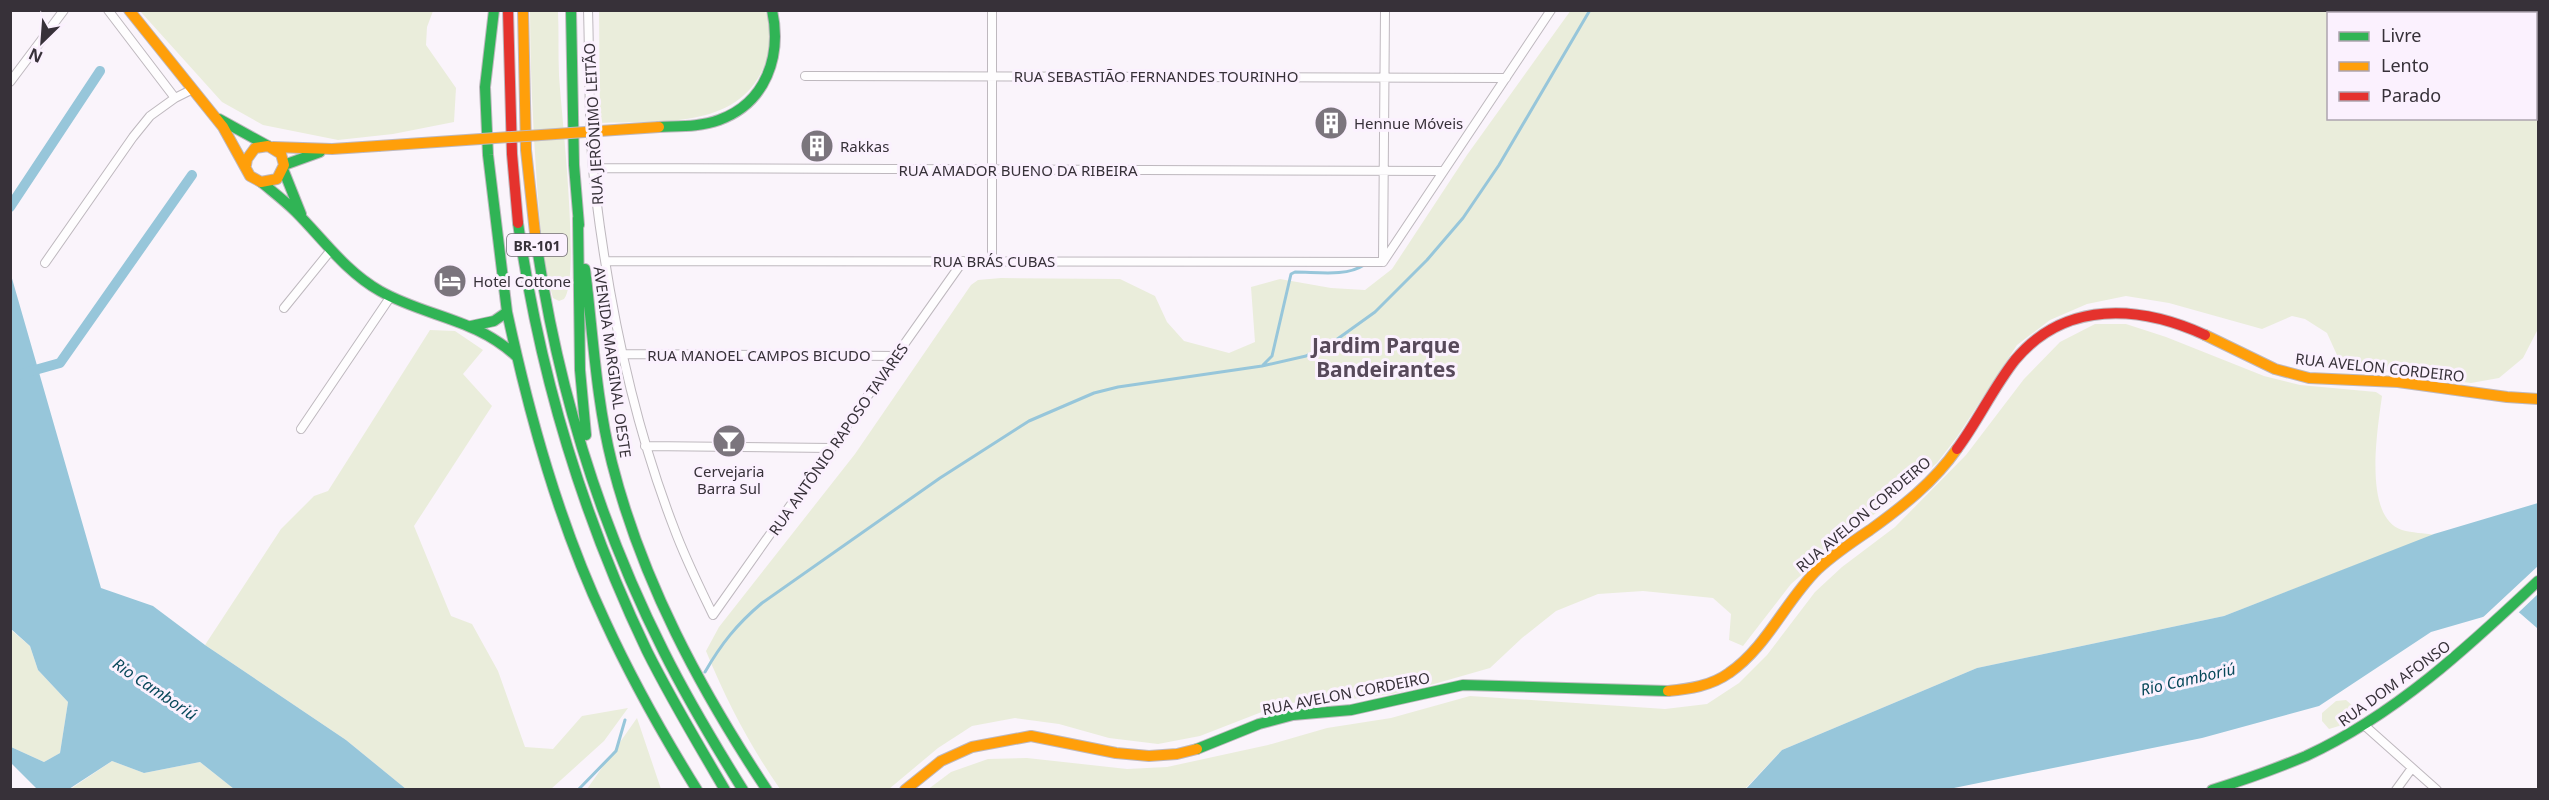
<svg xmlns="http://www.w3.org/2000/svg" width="2549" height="800" font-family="'Noto Sans',sans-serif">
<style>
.green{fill:#eaeddb;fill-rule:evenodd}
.water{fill:#97c6da}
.pier{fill:#faf4fb}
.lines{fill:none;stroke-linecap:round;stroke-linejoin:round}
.stream{stroke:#97c6da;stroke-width:3}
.canal{stroke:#97c6da;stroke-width:10}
.street-casing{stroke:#beb8be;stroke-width:10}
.fast-casing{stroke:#beb8be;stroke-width:12}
.slow-casing{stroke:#beb8be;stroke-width:12}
.jam-casing{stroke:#beb8be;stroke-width:12}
.street{stroke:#fefdfe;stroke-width:8}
.fast{stroke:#30b455;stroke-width:10}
.slow{stroke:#ff9f0a;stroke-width:10}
.jam{stroke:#e5322d;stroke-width:10}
.slow-bridge-casing{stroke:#beb8be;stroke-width:12;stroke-linecap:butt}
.slow-bridge{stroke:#ff9f0a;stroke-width:10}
.labels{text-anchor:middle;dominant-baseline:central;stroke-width:6;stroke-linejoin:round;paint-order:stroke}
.shield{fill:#fbf1fe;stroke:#726b74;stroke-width:1.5}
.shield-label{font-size:14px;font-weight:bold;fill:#373139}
.street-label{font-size:15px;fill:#373139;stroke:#fbf1fe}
.poi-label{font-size:15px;fill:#373139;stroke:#fbf1fe;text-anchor:start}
.water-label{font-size:16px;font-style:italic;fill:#08485a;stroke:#fbf1fe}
.district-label{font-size:21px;font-weight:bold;fill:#57495a;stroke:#fbf1fe}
</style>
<rect width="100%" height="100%" fill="#faf4fb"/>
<!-- green -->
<path class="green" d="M1571,10L2538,11V329L2523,358L2499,378L2471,383L2342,366L2327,333L2305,319L2292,316L2262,329L2169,303L2126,296L2087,304L2050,320L2017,345L1957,437L1937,463L1894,499L1846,536L1791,584L1743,646L1729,640L1731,614L1713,598L1643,591L1598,594L1556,611L1522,638L1490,668L1434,684L1392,694L1328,702L1285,703L1200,736L1158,744L1109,738L1059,724L1015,718L972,726L938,748L889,789H780C750,746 726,700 706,651L719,627L855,454L971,285L978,280L1001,278L1120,279L1155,296L1167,322L1184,341L1229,353L1255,342L1251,287L1280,279L1331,288L1365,290L1392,269L1467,155ZM2328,14H2536V118H2328Z
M140,11H433L427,27L426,45L456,88L454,122L393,134L338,140L263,125L222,102Z
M530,11H558C559,32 558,54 559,75C561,111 581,279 564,299L559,301L553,298C542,261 540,222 537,185C533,127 530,69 530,11Z
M599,11H765C774,28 772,46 765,64C739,131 659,120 600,123Z
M2095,324H2126L2166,337L2264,376L2300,385L2376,392L2382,396C2378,427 2362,517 2402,530C2412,533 2424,533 2434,535L2224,616L1977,668L1782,750L1745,789L927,790L951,772L988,759L1027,758L1127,769L1167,767L1268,745L1327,728L1391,718L1470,696L1665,709L1707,704L1739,683L1767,655L1815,592L1842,567L1895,527L1966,455L2024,379L2060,342Z
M430,330L455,331L483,350L463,374L492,406L414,526L451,616L472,624L498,671L525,747L553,749L582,716L628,708L604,741L551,789H406L346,740L205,645L281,529L314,496L328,491Z
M10,629L30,646L38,670L68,702L60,753L44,762L11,747Z
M2346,700L2353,706L2354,713L2339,726L2329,729L2322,721V713L2336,701Z
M637,718L661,789H587Z
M112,761L144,773L200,762L234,789L69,790Z"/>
<!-- water -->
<path class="water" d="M11,275L101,588L153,606L205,645L346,740L406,789H234L200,762L144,773L112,761L69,789H37L11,763V747L44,762L60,753L68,702L38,670L30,646L11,629Z
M2538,503V639L2537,628L2514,608L2431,632L2319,706L2202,738L1949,789L1745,790L1782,750L1977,668L2224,616L2434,534Z"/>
<!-- pier -->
<path class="pier" d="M2538,566V594L2517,614L2514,611L2479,621Z"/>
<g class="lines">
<!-- stream -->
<path class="stream" d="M1263,365L1272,356L1291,274L1295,272C1317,272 1346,277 1364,265
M705,672C721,644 737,624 762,603L940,478L1029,421L1094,393L1118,387L1262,366L1306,356L1336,340L1375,312L1427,260L1463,218L1499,165L1590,10
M578,790L616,751L625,720"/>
<!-- canal -->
<path class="canal" d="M10,207L100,71
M10,377L60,363L192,175"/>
<!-- street casing -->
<g class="street-casing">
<path id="street" d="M108,10L175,98
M588,10C590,72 588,135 596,197C610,310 633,422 674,528C685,558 699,586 713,615L963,261
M992,10V261
M805,76L1506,78
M10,82L64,10
M593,168L1443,171
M606,261L1383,262
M1383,261L1385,10
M1383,262L1551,10
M45,263L133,137L150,116L175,98L193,89
M284,308L331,250
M621,354L897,356
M301,429L391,296
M645,446L832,448
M2364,725L2437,790
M2396,790L2412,768"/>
</g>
<!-- fast casing -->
<g class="fast-casing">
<path id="fast" d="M494,10L485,87L488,155L507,312
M571,10L574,165L579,225
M219,119L268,146
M659,127C679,126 700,127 719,120C766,103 782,56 772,10
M284,165L320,152
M283,169L301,214
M261,182C273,192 285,201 296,212C323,239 346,272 380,291C426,317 475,318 516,356
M578,218L580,370L586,435
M518,223C539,372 582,515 647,651C671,699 698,744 725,790
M535,233C555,378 598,521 664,652C688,700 715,745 743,790
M585,269C593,333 596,400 612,463C642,581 700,689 767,790
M507,312C530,418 559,523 605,621C632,680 663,735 697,790
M471,326L494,321L507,312
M1197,749L1259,724L1293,715L1351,710L1463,685L1668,691
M2212,790C2244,780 2275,769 2306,756C2395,715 2468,647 2538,581"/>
</g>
<!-- slow casing -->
<g class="slow-casing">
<path id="slow" d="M129,10L223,127L250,176L261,182L277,179L284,165L281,154L268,146L255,148L247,159L246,165
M523,10L526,150L535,233
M273,147L332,149L378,146
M2205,335L2275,369L2309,378L2398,382L2507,397L2538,399
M1668,691C1689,689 1711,686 1729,673C1767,647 1786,600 1818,569C1834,554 1852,542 1870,530C1902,507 1934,482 1957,449
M905,790L941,761L972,747L1031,736L1116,753L1149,756L1177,754L1197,749"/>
</g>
<!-- jam casing -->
<g class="jam-casing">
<path id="jam" d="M508,10L512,154L518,223
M1957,449C1978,421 1993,388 2015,360C2065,300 2139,305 2205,335"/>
</g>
<!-- street -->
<use href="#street" class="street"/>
<!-- fast -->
<use href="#fast" class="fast"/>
<!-- slow -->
<use href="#slow" class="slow"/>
<!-- jam -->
<use href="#jam" class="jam"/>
<!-- slow-bridge casing -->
<g class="slow-bridge-casing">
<path id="slow-bridge" d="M378,146L659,127"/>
</g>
<!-- slow-bridge -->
<use href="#slow-bridge" class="slow-bridge"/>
</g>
<!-- icons -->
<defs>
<g id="building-disc" transform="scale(1.725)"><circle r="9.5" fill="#7b757d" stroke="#fbf1fe"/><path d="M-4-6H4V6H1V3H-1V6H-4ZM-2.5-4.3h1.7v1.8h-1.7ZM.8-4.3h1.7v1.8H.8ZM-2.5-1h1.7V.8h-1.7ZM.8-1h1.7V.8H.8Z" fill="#fff"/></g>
<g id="hotel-disc" transform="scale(1.725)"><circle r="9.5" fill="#7b757d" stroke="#fbf1fe"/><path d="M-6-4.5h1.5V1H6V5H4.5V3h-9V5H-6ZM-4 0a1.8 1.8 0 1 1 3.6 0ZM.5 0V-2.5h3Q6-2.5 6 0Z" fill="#fff"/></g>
<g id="bar-disc" transform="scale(1.725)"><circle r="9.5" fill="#7b757d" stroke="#fbf1fe"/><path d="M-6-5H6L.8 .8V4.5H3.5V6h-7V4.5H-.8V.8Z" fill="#fff"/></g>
</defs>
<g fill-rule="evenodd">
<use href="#building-disc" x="1331" y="123"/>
<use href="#building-disc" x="817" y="146"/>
<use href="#hotel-disc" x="450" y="281"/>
<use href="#bar-disc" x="729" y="441"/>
</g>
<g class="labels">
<!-- shield labels -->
<rect class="shield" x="507" y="234" width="60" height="22" rx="4.5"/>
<g class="shield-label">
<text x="537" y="245">BR-101</text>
</g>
<!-- street labels -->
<g class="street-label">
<text x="1156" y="76">RUA SEBASTIÃO FERNANDES TOURINHO</text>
<text transform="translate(593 124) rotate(-93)">RUA JERÔNIMO LEITÃO</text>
<text x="1018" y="170">RUA AMADOR BUENO DA RIBEIRA</text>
<text x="994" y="261">RUA BRÁS CUBAS</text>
<text x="759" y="355">RUA MANOEL CAMPOS BICUDO</text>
<text transform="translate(613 362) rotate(82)">AVENIDA MARGINAL OESTE</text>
<text transform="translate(2380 367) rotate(6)">RUA AVELON CORDEIRO</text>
<text transform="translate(838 439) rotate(-55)">RUA ANTÔNIO RAPOSO TAVARES</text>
<text transform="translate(1863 514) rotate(-40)">RUA AVELON CORDEIRO</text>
<text transform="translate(2394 683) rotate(-36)">RUA DOM AFONSO</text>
<text transform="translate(1346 693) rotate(-11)">RUA AVELON CORDEIRO</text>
</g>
<!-- poi labels -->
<g class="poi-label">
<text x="1354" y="123">Hennue Móveis</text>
<text x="840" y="146">Rakkas</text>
<text x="473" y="281">Hotel Cottone</text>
<text x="729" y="471" text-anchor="middle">Cervejaria<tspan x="729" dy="17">Barra Sul</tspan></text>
</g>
<!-- water labels -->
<g class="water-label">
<text transform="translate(2188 679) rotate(-13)">Rio Camboriú</text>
<text transform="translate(155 689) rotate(34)">Rio Camboriú</text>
</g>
<!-- district labels -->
<g class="district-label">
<text x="1386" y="345">Jardim Parque<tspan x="1386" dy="24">Bandeirantes</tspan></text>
</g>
</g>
<!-- border -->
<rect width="2549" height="800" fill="none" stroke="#373139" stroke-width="24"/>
<!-- legend -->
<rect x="2327" y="12" width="210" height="108" fill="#fbf1fe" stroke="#ada4af" stroke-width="1.5"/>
<rect x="2339" y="32" width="30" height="9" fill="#30b455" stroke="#ada4af" stroke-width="1.5"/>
<text x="2381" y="42" font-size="18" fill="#373139">Livre</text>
<rect x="2339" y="62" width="30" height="9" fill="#ff9f0a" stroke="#ada4af" stroke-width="1.5"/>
<text x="2381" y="72" font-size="18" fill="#373139">Lento</text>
<rect x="2339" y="92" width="30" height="9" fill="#e5322d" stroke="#ada4af" stroke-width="1.5"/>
<text x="2381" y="102" font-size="18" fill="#373139">Parado</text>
<!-- north arrow -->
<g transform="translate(42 42) rotate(205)" stroke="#fbf1fe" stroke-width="4.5" paint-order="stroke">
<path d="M0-4.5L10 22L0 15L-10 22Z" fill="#373139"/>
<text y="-9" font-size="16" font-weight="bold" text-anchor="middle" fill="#373139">N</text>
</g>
</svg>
